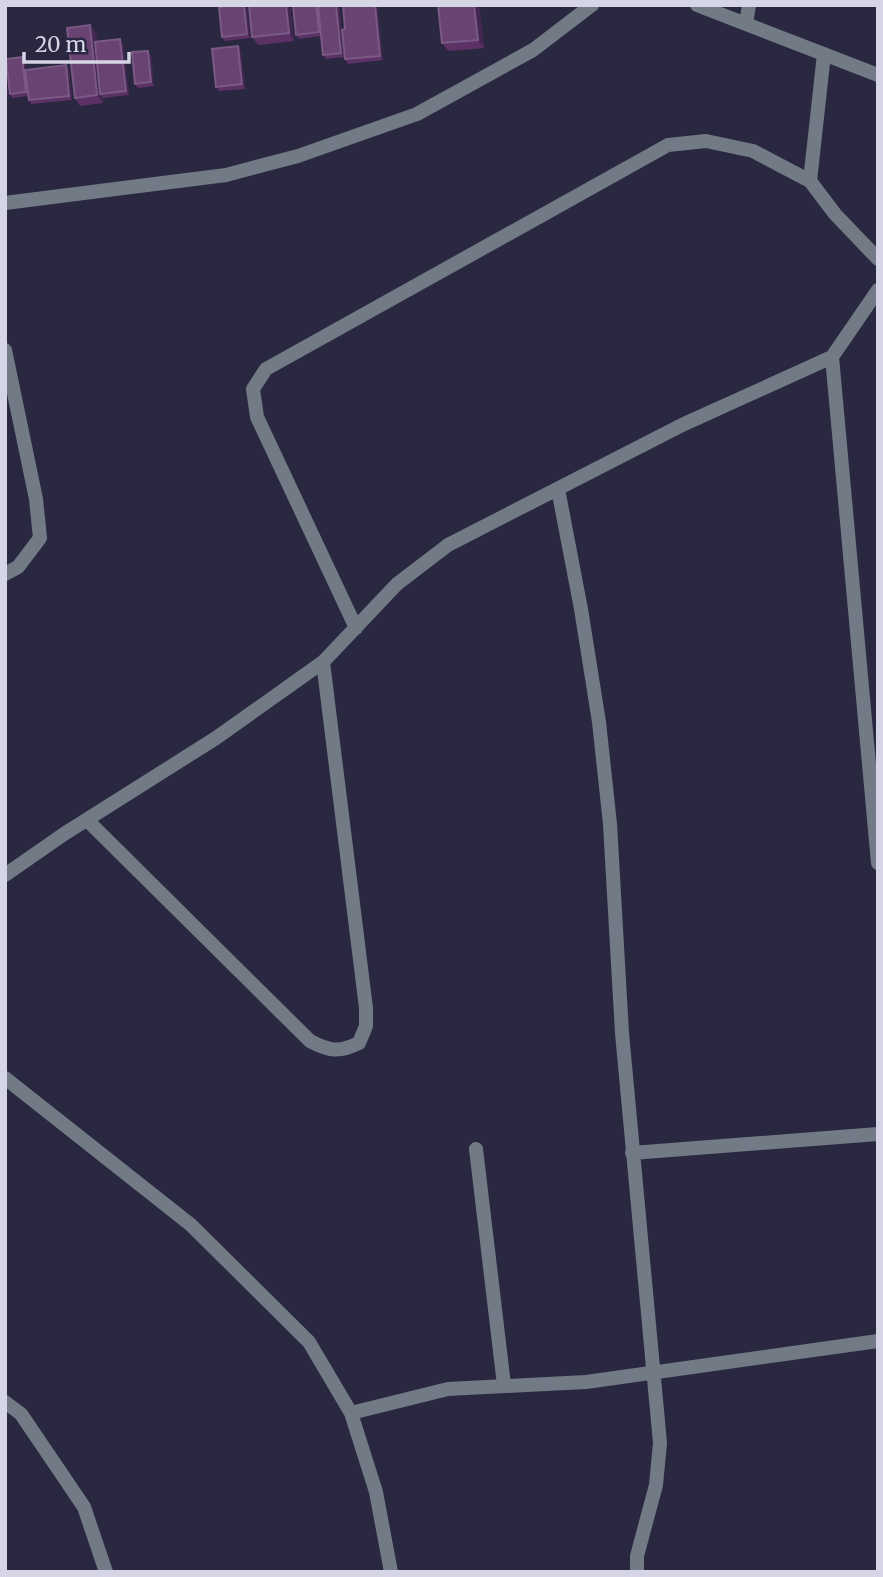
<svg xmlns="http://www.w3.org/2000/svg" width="883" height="1577" font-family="Merriweather,serif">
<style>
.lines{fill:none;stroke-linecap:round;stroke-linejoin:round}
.minor{stroke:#717a85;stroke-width:14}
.wall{fill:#5c3266}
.shaded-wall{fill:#432751}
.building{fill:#694473;stroke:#7a5a85;stroke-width:2}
</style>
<rect width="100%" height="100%" fill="#2a2841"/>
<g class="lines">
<!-- minor -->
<path class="minor" d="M697,5L878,75
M746,24L749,5
M810,181L824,54
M5,203L226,175L298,156L417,114L533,50L592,5
M5,350L36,499L40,538L18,567L5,574
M832,357L878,863
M558,489L581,609L599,722L610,824L622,1033L660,1443L656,1485L637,1556V1572
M356,628L257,417L253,389L266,369L668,145L706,141L753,151L810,181L835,214L878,259
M87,820L310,1041C329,1051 339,1053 359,1043L366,1026V1008L323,662
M5,875L64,834L216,738L323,662L397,584L448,545L682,425L832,357L878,290
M5,1078L191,1225L309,1342L351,1413L376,1492L391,1572
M476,1149L504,1385
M632,1153L878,1134
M5,1402L21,1414L84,1507L106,1572
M351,1413L448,1389L586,1382L878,1341"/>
</g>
<!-- wall -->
<path class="wall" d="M249,5H290L294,41L258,45L252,37Z
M293,5H339L344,57L326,59L323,55L321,36L299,39L296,35Z
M377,5L383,60L348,64L345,59V29Z
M438,5H479L484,48L448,51L442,43Z
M247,8L250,38L225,41L222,37Z
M90,25L96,33L97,41L120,39L123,43L129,95L103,98L102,97L103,103L80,106L75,98Z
M241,50L245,89L219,91L216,87Z
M151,55L154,86L138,88L135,84Z
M25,62L26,70L66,65L69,69L72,100L31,104L29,100L28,96L12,98L10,94Z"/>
<!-- shaded-wall -->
<path class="shaded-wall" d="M244,5L247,8L250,38L247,34Z
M286,5H290L294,41L289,33Z
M316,5H319L322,36L319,32Z
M336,5H339L344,57L341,53Z
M375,5H377L383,60L380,56Z
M474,5H479L484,48L478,40Z
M90,25L96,33L102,94H100L102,97L103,103L97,95Z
M120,39L123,43L129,95L126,91Z
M238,46L241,50L245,89L242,84Z
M148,51L151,55L154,86L151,82Z
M22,57L25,62L29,96L26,92Z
M5,63L9,99L6,95L5,86Z
M66,65L69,69L72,100L69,96Z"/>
<!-- building -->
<path class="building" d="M233,5H244L247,34L222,37L219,7Z
M249,5H286L289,33L252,37Z
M293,5H316L319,32L296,35Z
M318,5H336L341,53L323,55Z
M343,5H375L380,56L345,59L342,30L345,29Z
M438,5H474L478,40L442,43Z
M90,25L97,95L75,98L67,28Z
M120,39L126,91L100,94L95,42Z
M238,46L242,84L216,87L212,49Z
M148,51L151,82L135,84L132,52Z
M22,57L26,92L10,94L6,59Z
M66,65L69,96L29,100L25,70Z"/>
<!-- border -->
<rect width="883" height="1577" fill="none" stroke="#d6d5e6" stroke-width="14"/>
<!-- scale -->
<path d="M24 52v10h105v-10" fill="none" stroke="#d6d5e6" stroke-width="3.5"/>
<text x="35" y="52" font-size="21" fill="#d6d5e6" stroke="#2a2841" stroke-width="5" paint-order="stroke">20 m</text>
</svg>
